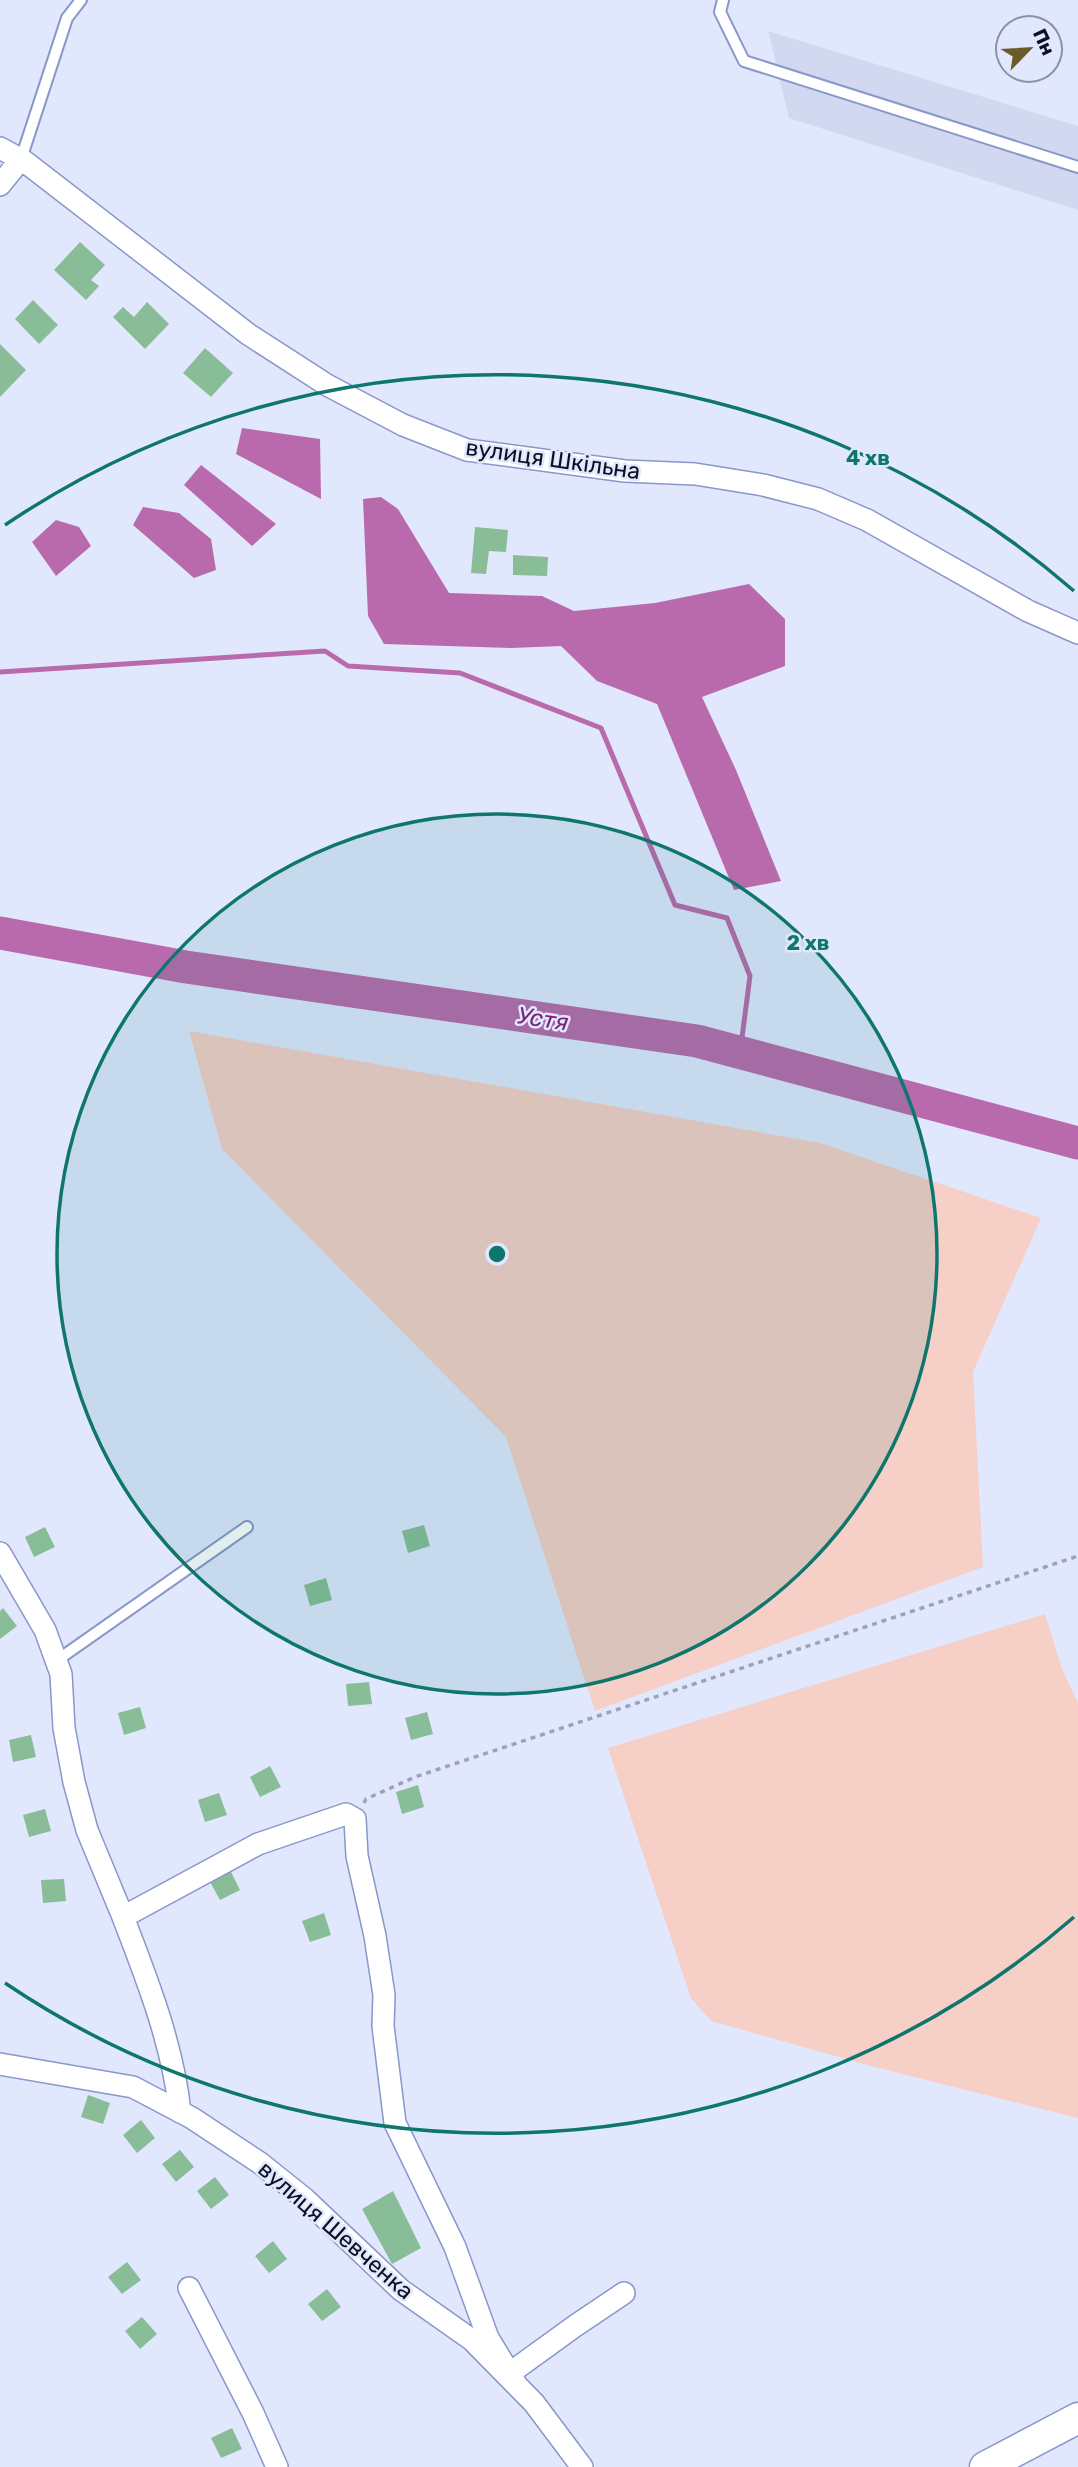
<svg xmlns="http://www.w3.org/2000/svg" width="1078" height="2467" font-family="Rubik,sans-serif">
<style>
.built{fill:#d1d8f0}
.green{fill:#f6cfc6}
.water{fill:#b96aad}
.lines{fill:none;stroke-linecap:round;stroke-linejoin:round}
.stream{stroke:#b96aad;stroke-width:5}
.river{stroke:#b96aad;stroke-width:33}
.building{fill:#88bd97}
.lane-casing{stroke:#8997ca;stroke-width:14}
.street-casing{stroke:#8997ca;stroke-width:24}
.secondary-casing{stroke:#8997ca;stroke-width:33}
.path{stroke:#9ca2b7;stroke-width:3.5;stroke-dasharray:5 5;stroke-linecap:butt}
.lane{stroke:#fff;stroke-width:10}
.street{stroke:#fff;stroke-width:21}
.secondary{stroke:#fff;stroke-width:30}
.ring{fill:none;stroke:#0f766e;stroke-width:3.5}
.labels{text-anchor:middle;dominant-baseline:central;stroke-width:5;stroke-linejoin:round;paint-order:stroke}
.street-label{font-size:23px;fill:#0c1023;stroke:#e1e8fe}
.water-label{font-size:24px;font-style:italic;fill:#7e1f74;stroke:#e1e8fe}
.centre{fill:#0f766e;stroke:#e1e8fe;stroke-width:3.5}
.ring-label{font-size:21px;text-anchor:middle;font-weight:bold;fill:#0f766e;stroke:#e1e8fe;stroke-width:5;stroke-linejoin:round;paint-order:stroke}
</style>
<rect width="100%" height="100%" fill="#e1e8fe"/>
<!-- built -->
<path class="built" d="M768,31L1078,126V210L789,118Z"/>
<!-- green -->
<path class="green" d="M189,1031L820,1143L1041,1218L973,1372L983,1567L595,1711L506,1437L222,1149Z
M1045,1614L1062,1669L1078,1703V2118L871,2066L711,2021L691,1998L608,1748Z"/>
<!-- water -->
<path class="water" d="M242,428L320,439L321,499L236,454Z
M201,465L276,524L252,546L184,485Z
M381,497L398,509L449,593L542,596L574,611L655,603L749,584L785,619V666L702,697L736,770L781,881L734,890L657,704L597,681L561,646L512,648L384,644L368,616L363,499Z
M143,507L179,513L211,539L216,570L194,578L133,525Z
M56,520L79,527L91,546L56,576L32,542Z"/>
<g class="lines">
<!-- stream -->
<path class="stream" d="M0,672L325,651L348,666L460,673L601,728L675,905L727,918L750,976L740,1053"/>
<!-- river -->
<path class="river" d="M0,933L186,967L697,1041L1078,1143"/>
</g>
<!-- building -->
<path class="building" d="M80,242L105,265L91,280L99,286L86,300L54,270Z
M33,300L58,325L39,344L15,319Z
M147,302L169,324L145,349L113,317L123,307L134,317Z
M0,344L26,370L0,397Z
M205,348L233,373L211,397L183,373Z
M475,527L508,530L506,552L489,551L486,574L471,573Z
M513,555L548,557L547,576L513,575Z
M424,1525L430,1546L408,1553L402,1531Z
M45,1527L55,1547L34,1557L25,1537Z
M326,1578L332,1600L310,1606L304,1585Z
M3,1608L17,1626L0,1639V1611Z
M369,1682L372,1704L348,1706L346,1684Z
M140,1707L146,1728L124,1735L118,1713Z
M427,1712L433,1734L411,1740L405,1718Z
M31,1735L36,1757L13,1762L9,1740Z
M270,1766L281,1787L260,1797L250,1777Z
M418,1785L424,1807L402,1814L396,1792Z
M219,1793L227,1815L205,1822L198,1800Z
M45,1809L51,1831L29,1837L23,1815Z
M230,1870L240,1890L220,1900L209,1880Z
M64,1879L66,1901L43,1903L41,1880Z
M324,1913L331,1935L310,1942L302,1921Z
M88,2095L110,2103L103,2124L81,2117Z
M141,2120L155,2138L137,2153L123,2135Z
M180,2150L194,2167L176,2182L162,2164Z
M215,2177L229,2195L211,2209L197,2191Z
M393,2191L421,2248L392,2264L362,2209Z
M273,2241L287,2259L269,2273L255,2256Z
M127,2262L141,2280L122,2294L108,2277Z
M327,2289L341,2307L322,2321L308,2304Z
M142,2317L157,2334L140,2349L125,2331Z
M232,2428L242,2449L221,2458L211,2438Z"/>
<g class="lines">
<!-- lane casing -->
<g class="lane-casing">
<path id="lane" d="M723,0L720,12L744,61L1078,167
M21,159L67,18L81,0
M56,1661L247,1527"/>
</g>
<!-- street casing -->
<g class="street-casing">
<path id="street" d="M0,148L24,161L248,334L327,385L403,425L467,450L625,471L695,474L763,485L818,499L867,520L1028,611L1078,633
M0,185L21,159
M0,1553L45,1630L61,1674L64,1728L74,1782L87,1830L123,1917
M0,2064L133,2087L192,2118L260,2163L305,2199L401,2290L472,2340L534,2403L582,2467
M180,2112C173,2045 147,1979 123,1917L258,1844L346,1814L355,1819L357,1856L375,1936L384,1995L383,2026L395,2123L455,2247L488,2338L516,2384
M189,2288L253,2413L277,2467
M510,2373L575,2326L624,2293"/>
</g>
<!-- secondary casing -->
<g class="secondary-casing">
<path id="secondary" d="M985,2467L1078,2418"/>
</g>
<!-- path -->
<path class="path" d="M364,1803L366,1799L415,1777L1078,1556"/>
<!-- lane -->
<use href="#lane" class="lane"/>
<!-- street -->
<use href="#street" class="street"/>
<!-- secondary -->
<use href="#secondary" class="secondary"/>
</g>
<!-- distance rings -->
<circle cx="497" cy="1254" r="440" fill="#0f766e" fill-opacity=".12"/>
<g class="ring">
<circle cx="497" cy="1254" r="440"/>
<path d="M1074 1917A879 879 0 0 1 5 1983M5 525A879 879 0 0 1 1074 591"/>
</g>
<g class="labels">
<!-- street labels -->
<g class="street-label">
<text transform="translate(553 459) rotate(8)">вулиця Шкільна</text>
<text transform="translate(336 2230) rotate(41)">вулиця Шевченка</text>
</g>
<!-- water labels -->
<g class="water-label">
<text transform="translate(543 1019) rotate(8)">Устя</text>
</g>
</g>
<circle cx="497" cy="1254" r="10" class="centre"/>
<g class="ring-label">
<text x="868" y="465">4 хв</text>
<text x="808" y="950">2 хв</text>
</g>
<!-- north arrow -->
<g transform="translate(1029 49) rotate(65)"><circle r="33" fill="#e1e8fe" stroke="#8c92a6" stroke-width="2"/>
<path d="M0-5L12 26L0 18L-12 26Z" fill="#6a5b28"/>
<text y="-10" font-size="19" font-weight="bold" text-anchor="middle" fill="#0c1023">Пн</text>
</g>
</svg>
